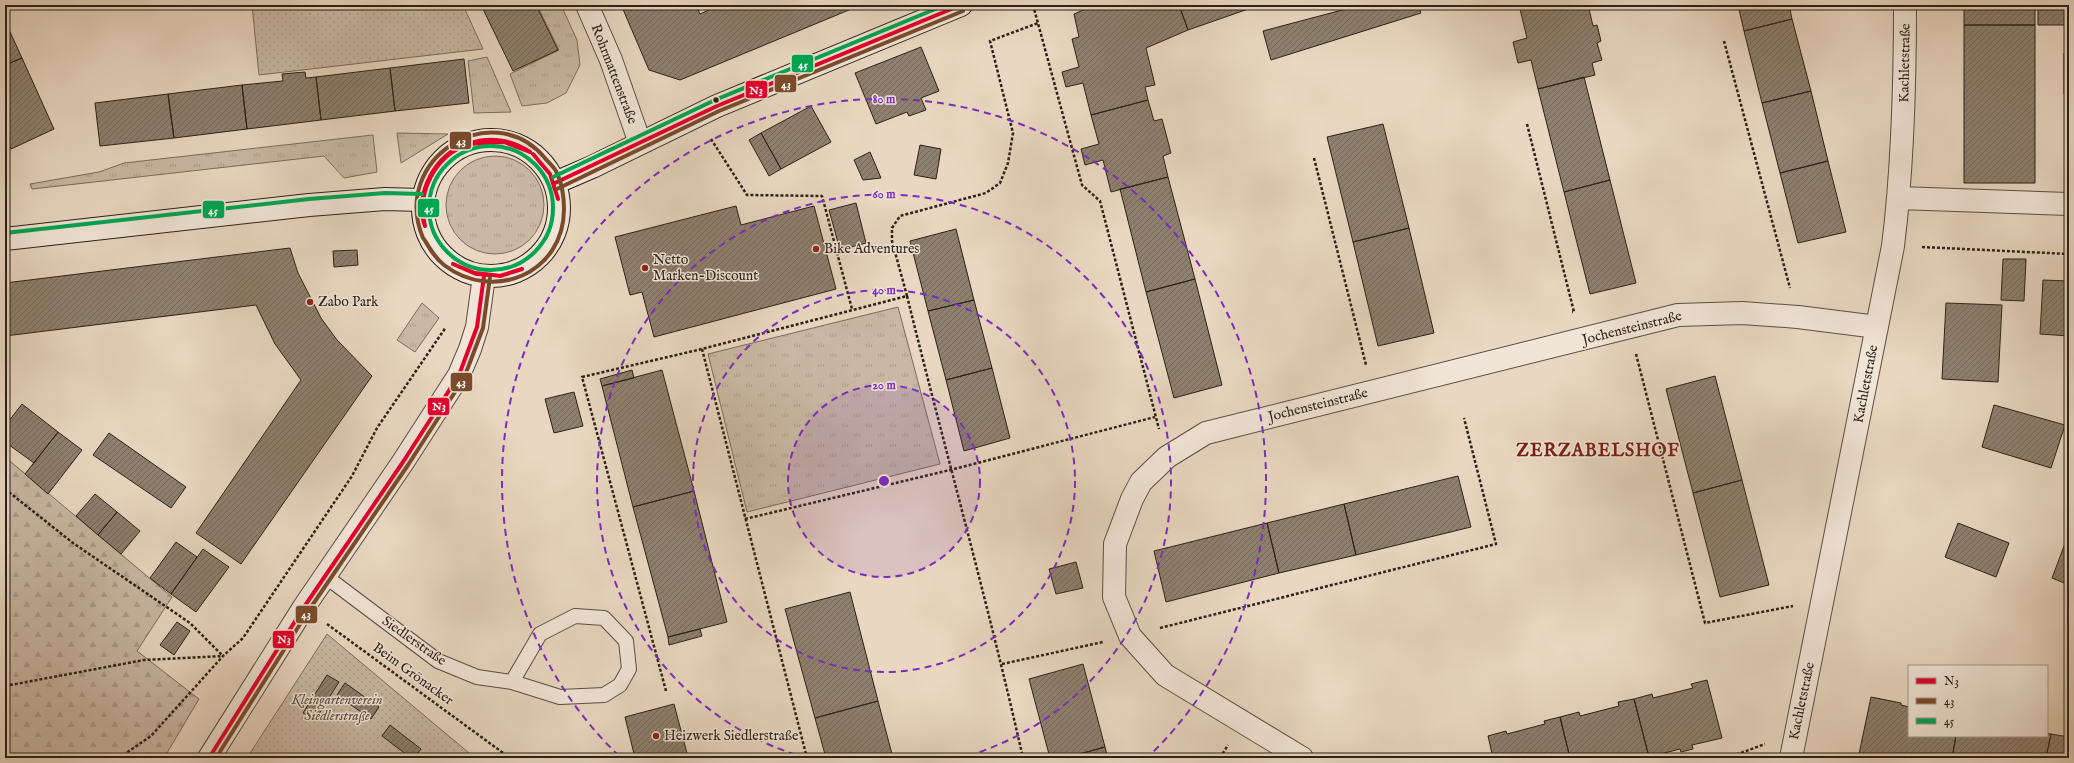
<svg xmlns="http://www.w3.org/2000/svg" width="2074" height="763" font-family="'IM FELL English',serif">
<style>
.grass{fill:url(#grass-tufts);stroke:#7a6c5d}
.forest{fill:url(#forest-firs);stroke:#7a6c5d}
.park{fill:url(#park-dots);stroke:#7a6c5d}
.building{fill:url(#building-hatch);stroke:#2b2116}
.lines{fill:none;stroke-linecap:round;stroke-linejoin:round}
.lane-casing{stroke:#5a4e41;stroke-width:16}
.street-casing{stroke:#5a4e41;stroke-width:24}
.secondary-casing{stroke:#2b2116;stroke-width:24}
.path{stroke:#2b2116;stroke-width:2.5;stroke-dasharray:3 2;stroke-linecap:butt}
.lane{stroke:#f1e5d7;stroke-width:14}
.street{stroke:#f1e5d7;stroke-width:22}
.secondary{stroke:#f1e5d7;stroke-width:22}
.bus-1-casing{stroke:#f1e5d7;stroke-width:7}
.bus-2-casing{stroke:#f1e5d7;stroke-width:7}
.bus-3-casing{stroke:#f1e5d7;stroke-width:7}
.bus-1{stroke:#e4002b;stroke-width:4}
.bus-2{stroke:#7a4b2a;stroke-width:4}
.bus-3{stroke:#00a651;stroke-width:4}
.ring{fill:none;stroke:#7b2cbf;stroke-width:2;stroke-dasharray:7 5}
.bus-dot{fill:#2b2116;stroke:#f1e5d7;stroke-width:1.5}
.poi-dot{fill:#8f2418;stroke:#f1e5d7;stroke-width:1.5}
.labels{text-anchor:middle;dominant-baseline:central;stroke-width:3;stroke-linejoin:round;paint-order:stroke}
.street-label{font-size:14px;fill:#2b2116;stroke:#f1e5d7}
.poi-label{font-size:14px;fill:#2b2116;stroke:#f1e5d7;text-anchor:start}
.park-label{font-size:14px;font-style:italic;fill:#5a4e41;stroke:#f1e5d7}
.district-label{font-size:18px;font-weight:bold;letter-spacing:1px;fill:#7a1f14;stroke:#f1e5d7}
.centre{fill:#7b2cbf;stroke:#f1e5d7;stroke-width:2}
.ring-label{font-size:12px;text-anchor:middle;font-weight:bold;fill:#7b2cbf;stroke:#f1e5d7;stroke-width:3;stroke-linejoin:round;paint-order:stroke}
.line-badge{stroke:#f1e5d7;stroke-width:1.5}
.badge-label{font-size:11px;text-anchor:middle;font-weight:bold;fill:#fff}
</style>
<defs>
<pattern id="grass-tufts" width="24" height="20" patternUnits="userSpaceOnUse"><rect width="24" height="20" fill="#c9b8a4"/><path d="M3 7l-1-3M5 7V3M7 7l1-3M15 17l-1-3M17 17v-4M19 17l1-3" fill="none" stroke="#ad9e8c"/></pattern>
<pattern id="forest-firs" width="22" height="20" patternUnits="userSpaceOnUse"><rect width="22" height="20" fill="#c9b8a4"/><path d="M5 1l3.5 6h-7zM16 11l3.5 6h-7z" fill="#ad9e8c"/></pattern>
<pattern id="park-dots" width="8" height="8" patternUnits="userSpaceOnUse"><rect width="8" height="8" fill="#c9b8a4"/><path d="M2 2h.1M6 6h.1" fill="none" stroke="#ad9e8c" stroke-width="1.8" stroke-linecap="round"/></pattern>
<pattern id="building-hatch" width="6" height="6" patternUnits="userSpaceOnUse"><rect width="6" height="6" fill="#8e806f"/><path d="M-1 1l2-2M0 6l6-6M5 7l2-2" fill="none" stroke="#74685a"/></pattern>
</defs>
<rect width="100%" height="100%" fill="#e9d7c1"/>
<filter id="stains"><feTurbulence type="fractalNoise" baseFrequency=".005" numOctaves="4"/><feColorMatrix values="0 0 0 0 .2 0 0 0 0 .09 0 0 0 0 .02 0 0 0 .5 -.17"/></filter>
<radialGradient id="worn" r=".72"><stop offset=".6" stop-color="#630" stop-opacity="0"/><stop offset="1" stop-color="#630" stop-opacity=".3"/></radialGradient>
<!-- grass -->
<path class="grass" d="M537,5H561L577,40L580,65L566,93L547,103L522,106L510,74L559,50Z
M487,57L511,112L474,113L468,61Z
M397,133L448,134L401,163Z
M373,135L377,172L344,178L324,156L32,189L30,184L99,172L124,163Z
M446 205a49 49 0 1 1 98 0a49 49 0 1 1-98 0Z
M422,303L439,318L415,352L397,340Z
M898,307L940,464L747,512L708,354Z"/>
<!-- forest -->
<path class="forest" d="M5,457L172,597L137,651L199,699L164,758H5Z"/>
<!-- park -->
<path class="park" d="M252,5H463L483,49L259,75Z
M327,634L475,758H247Z"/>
<!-- building -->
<path class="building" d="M481,5H536L558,50L513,71Z
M627,5H696L700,14L720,5H861L680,80L649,70L622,7Z
M1095,5H1179L1188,30L1146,48L1155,85L1145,87L1148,100L1091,115L1083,83L1066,87L1062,72L1079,67L1072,39L1079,37L1074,14Z
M1179,5H1253L1254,7L1188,30Z
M1361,5H1418L1421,13L1271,60L1263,31Z
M1519,5H1588L1593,26L1597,25L1601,41L1597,43L1602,60L1592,63L1595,75L1538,89L1531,60L1518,63L1513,42L1527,38Z
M1738,5H1789L1792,19L1744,31Z
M1964,5H2035V25H1964Z
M2038,5H2068V25H2038Z
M1792,19L1811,91L1762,103L1744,31Z
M5,21L22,58L5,65Z
M1964,25H2035V183H1964Z
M921,47L939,91L921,98L926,110L909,116L907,112L876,124L855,73Z
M2064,53L2069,54V94H2064Z
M22,58L54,129L11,149L5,135V65Z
M464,59L469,103L395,111L390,68Z
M390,68L395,111L321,120L316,77Z
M305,72L306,78L316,77L321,120L247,129L242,85L283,81L282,74Z
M1584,77L1610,180L1564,192L1538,89Z
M242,85L247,129L174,138L168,94Z
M1811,91L1828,161L1780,173L1762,103Z
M168,94L174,138L100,146L95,103Z
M1148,100L1154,121L1162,119L1171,153L1163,156L1168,177L1111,192L1103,160L1085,165L1081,149L1099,144L1091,115Z
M811,106L831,142L781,169L761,133Z
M1383,124L1409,228L1353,242L1327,137Z
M761,133L781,169L769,176L749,140Z
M920,145L941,149L936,179L914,175Z
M870,152L881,178L863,180L854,160Z
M1828,161L1846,232L1798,243L1780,173Z
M1168,177L1195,279L1146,292L1120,189Z
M1610,180L1636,283L1590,294L1564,192Z
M856,203L866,243L840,250L829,210Z
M736,206L741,225L814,206L836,289L654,337L642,292L630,295L615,237Z
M1409,228L1434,333L1378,346L1353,242Z
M956,229L974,300L928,311L910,241Z
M290,248L298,273L321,318L337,340L372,376L241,564L196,533L301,380L275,344L256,305L5,336V283Z
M357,250L358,265L334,267L333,251Z
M2003,259H2026L2024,301L2001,300Z
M1195,279L1222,385L1174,398L1146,292Z
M2043,280L2069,281V336L2040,334Z
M974,300L992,368L946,380L928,311Z
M1946,303L2002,305L1998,382L1942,379Z
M992,368L1010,438L964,451L946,380Z
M632,370L634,378L602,386L600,379Z
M662,370L694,491L633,507L602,386Z
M1715,376L1742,480L1693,493L1666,389Z
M574,392L583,426L554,433L545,399Z
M22,404L58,432L34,463L5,442V426Z
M1994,405L2065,425L2051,468L1982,447Z
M58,432L82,450L48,494L25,474Z
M109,433L186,487L171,508L93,455Z
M1458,476L1471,527L1356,555L1344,504Z
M1742,480L1769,585L1720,597L1693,493Z
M694,491L727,622L668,637L633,507Z
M95,494L117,512L98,535L76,516Z
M1344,504L1356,555L1279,573L1267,523Z
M117,512L140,531L121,554L98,535Z
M1267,523L1279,573L1166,602L1154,551Z
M1958,523L2009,543L1996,577L1945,557Z
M2069,533V585L2052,578Z
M176,542L197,557L171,594L150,578Z
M203,549L229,567L196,612L171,594Z
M1076,562L1083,588L1056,594L1049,569Z
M850,592L878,701L815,718L785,609Z
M177,622L190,631L174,655L160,645Z
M700,629L702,636L669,645L668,637Z
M1083,664L1105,747L1065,758H1050L1029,679Z
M327,675L339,682L315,720L303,713Z
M1707,680L1722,738L1692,745L1693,749L1681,752L1680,749L1649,757L1634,699L1652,694L1653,698L1693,688L1691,684Z
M345,683L379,707L371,719L337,695Z
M1871,697L1901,703V705L1909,707V736H1956L1952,758H1876L1859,754Z
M1634,699L1649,757L1570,758L1560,717L1579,712L1580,716L1619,706L1618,702Z
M878,701L893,758H826L815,718Z
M674,704L688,757L695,755L696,758H635L625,717Z
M1560,717L1570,758H1493L1488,736L1506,731L1507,734L1545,724L1544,721Z
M390,725L421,749L414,758H411L382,736Z
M2047,733L2051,734L2046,758H1952L1956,736H2047Z
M2051,734L2069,737V758H2046Z
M1105,747L1108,758H1065Z"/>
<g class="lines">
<!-- lane casing -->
<g class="lane-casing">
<path id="lane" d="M325,576L438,661L477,677L512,682L560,697L604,695L620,685L629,669L626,641L604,618L575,616L540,634L512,682"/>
</g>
<!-- street casing -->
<g class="street-casing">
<path id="street" d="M587,5L611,60L640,143
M1899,198L2069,204
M209,758L304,607L403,462L459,375L470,349L477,327L484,276
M1302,758L1165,675L1130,636L1114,597L1115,544L1132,499L1141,482L1167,457L1206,433L1678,315L1742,313L1798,317L1877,327
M1791,758L1893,246C1903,166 1905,86 1905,5"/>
</g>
<!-- secondary casing -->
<g class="secondary-casing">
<path id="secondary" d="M423 208a68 68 0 1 1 136 0a68 68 0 1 1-136 0Z
M555,183L592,167L717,106L961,5
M5,239L309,205L385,199L422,200"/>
</g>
<!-- path -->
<path class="path" d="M1033,5L1082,185L1100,201L1159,429
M1724,41L1790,288
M1527,124L1574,312H1572
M711,139L747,195L822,196L852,309
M1314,158L1366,365
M1922,247L2069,254
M907,296L892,241V228L900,216L986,193L1000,183L1008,163L1013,133L990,41L1038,23
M702,349L807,758
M1636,354L1705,623L1793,606
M5,489L73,543L190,623L223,656
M745,519L950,470L1155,417
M327,624L510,758
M1160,628L1496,544L1464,418
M1002,664L1103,642
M5,686L144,660L223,656
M666,691L582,377L702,349L907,296C945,450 988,603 1023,758
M119,758L151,736L223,656L243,638L352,476L377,428L446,327
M1220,758L1228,745
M1727,758L1765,744"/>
<!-- lane -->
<use href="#lane" class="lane"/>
<!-- street -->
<use href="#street" class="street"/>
<!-- secondary -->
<use href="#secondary" class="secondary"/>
<!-- bus-1 casing -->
<g class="bus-1-casing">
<path id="bus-1" d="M468,144C490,136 512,140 530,152
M468,144L504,142L530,152
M533,154L550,174L558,199
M533,154L550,174L558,199
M555,183L717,106L961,5
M425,226C413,195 436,152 468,144
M425,226C416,192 435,156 468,144
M453,264L475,273L493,275
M453,264L476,274L493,275
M493,275L500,276L522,269
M209,758L304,607L403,462L459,375L477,327L484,276"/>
</g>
<!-- bus-2 casing -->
<g class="bus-2-casing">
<path id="bus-2" d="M557,189L719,111L963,11
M423,238C390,159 491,96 544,157C548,162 553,166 556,171C562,183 564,196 564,209C564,273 494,303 444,265C435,258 430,249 424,239
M216,758L309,610L408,465L464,378L483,328L490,277"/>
</g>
<!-- bus-3 casing -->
<g class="bus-3-casing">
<path id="bus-3" d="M429 208a62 62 0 1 1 124 0a62 62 0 1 1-124 0Z
M553,177L715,100L945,5
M5,233L309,199L385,193L422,194"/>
</g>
<!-- bus-1 -->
<use href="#bus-1" class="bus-1"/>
<!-- bus-2 -->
<use href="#bus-2" class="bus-2"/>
<!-- bus-3 -->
<use href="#bus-3" class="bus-3"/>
</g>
<!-- distance rings -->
<circle cx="884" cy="481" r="96" fill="#7b2cbf" fill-opacity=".12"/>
<g class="ring">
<circle cx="884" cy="481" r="96"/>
<circle cx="884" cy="481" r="191"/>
<path d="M807 758A287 287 0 1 1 961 758"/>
<path d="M619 756A382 382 0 1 1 1149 756"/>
</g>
<!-- markers -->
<circle class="bus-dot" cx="716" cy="100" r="3.5"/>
<g class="poi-dot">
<circle cx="816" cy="249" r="4"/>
<circle cx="645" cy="268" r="4"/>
<circle cx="310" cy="302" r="4"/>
<circle cx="656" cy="736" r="4"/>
</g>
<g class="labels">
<!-- street labels -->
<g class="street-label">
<text transform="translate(1905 63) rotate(-89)">Kachletstraße</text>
<text transform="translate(614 74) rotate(69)">Rohrmattenstraße</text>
<text transform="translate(1632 328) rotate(-14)">Jochensteinstraße</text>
<text transform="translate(1866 384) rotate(-79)">Kachletstraße</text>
<text transform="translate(1318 405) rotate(-14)">Jochensteinstraße</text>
<text transform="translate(414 641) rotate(35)">Siedlerstraße</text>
<text transform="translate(413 674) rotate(36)">Beim Grönacker</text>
<text transform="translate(1802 701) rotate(-78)">Kachletstraße</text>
</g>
<!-- poi labels -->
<g class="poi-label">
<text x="824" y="249">Bike Adventures</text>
<text x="653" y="260">Netto<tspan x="653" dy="16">Marken-Discount</tspan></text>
<text x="318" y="302">Zabo Park</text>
<text x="664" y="736">Heizwerk Siedlerstraße</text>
</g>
<!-- park labels -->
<g class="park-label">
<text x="337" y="700">Kleingartenverein<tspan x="337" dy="16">Siedlerstraße</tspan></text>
</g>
<!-- district labels -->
<g class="district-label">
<text x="1598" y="451">ZERZABELSHOF</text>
</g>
</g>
<circle cx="884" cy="481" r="6" class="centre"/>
<g class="ring-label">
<text x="884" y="103">80 m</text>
<text x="884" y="198">60 m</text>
<text x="884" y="294">40 m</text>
<text x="884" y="389">20 m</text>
</g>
<g class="line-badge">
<rect x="791" y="54" width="23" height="19" rx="4" fill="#00a651"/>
<rect x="774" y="74" width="23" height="19" rx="4" fill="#7a4b2a"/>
<rect x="745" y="80" width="23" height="19" rx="4" fill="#e4002b"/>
<rect x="449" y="131" width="23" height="19" rx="4" fill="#7a4b2a"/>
<rect x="417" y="198" width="23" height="20" rx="4" fill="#00a651"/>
<rect x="202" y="200" width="23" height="19" rx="4" fill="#00a651"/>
<rect x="450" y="372" width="23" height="20" rx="4" fill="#7a4b2a"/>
<rect x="427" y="397" width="23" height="19" rx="4" fill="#e4002b"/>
<rect x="295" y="605" width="23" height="19" rx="4" fill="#7a4b2a"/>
<rect x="272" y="630" width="23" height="19" rx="4" fill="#e4002b"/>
</g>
<g class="badge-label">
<text x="803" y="68">45</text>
<text x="786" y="88">43</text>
<text x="756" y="94">N3</text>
<text x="461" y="145">43</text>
<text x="429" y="212">45</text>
<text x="213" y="214">45</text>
<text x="461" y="386">43</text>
<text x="439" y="410">N3</text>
<text x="306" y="618">43</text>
<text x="284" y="643">N3</text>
</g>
<!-- margin -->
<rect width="2074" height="763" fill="none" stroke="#e9d7c1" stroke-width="20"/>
<rect x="6" y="6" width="2062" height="751" fill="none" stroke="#2b2116" stroke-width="2"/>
<rect x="10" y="10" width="2054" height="743" fill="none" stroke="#2b2116"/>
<!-- legend -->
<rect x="1908" y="665" width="140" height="72" fill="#f1e5d7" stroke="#a2978a"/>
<rect x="1916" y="678" width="20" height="6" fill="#e4002b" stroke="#a2978a"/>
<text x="1944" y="685" font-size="12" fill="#2b2116">N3</text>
<rect x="1916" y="698" width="20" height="6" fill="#7a4b2a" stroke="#a2978a"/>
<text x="1944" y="705" font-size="12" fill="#2b2116">43</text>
<rect x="1916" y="718" width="20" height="6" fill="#00a651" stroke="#a2978a"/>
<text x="1944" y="725" font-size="12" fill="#2b2116">45</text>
<rect width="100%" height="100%" filter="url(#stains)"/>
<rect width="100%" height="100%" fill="url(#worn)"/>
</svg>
